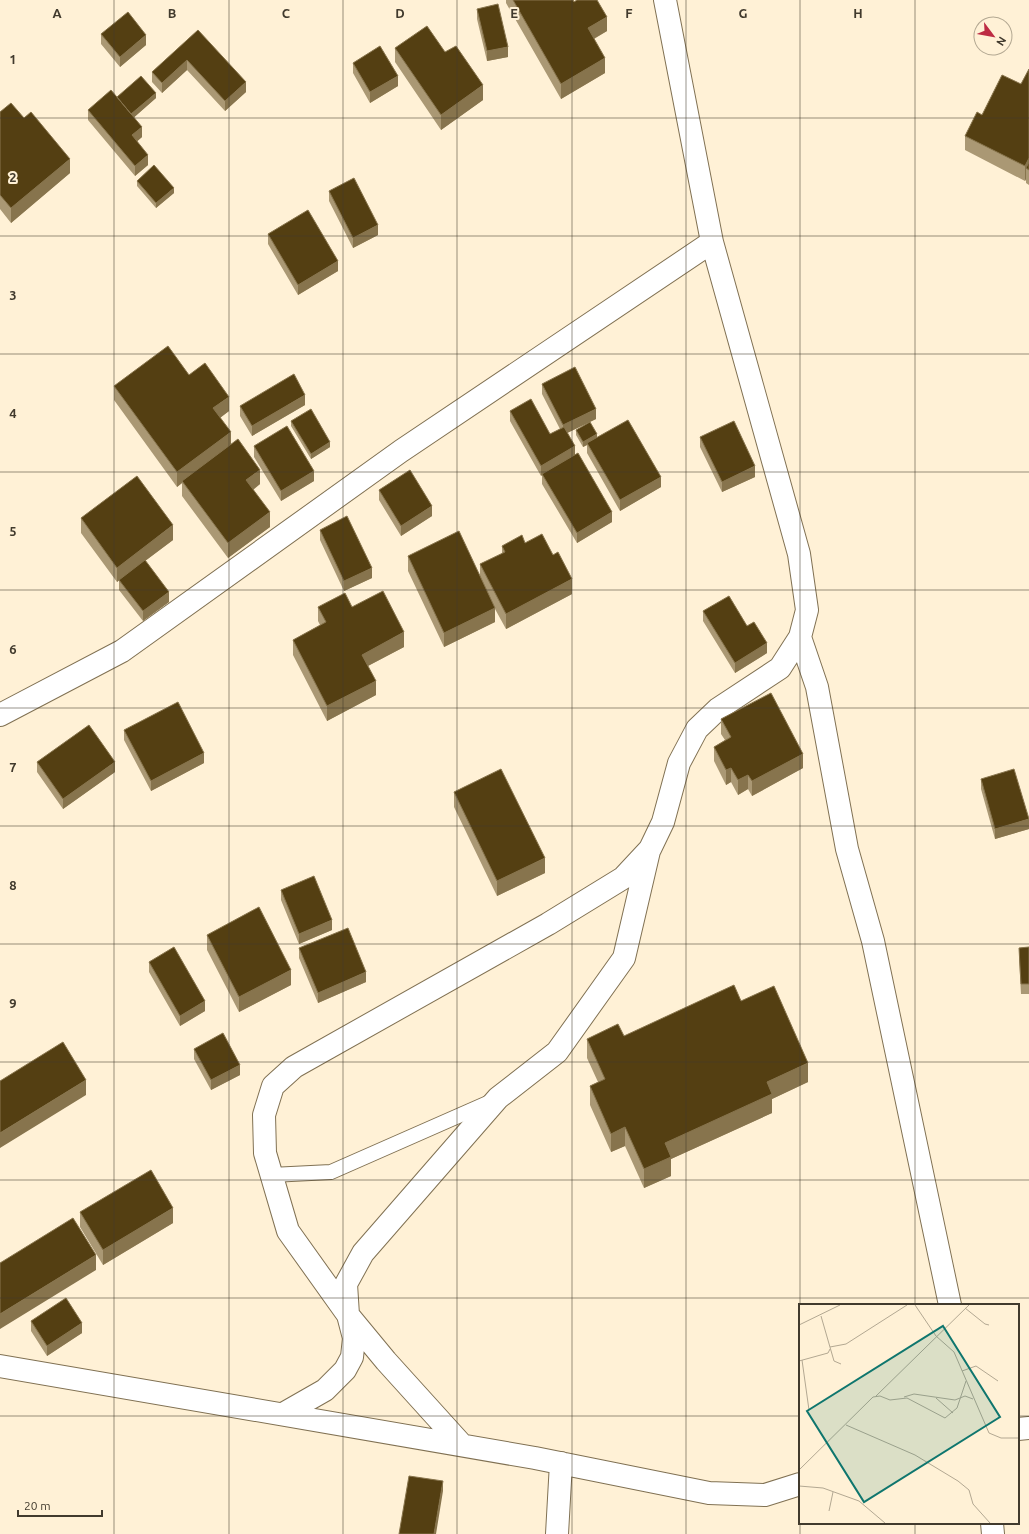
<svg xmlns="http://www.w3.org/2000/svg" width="1029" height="1534" font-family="Ubuntu,sans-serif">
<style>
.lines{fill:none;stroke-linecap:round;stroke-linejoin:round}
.lane-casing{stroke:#807153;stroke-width:16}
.street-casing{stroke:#807153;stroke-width:24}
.lane{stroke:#fff;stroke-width:14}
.street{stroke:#fff;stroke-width:22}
.wall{fill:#aa9874}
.shaded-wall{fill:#87744d}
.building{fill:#543f12;stroke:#87744d}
.grid{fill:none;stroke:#413a2d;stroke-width:1;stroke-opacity:0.55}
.inset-road{fill:none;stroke:#b3a892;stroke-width:1}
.view{fill:#0f766e;fill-opacity:0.15;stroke:#0f766e;stroke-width:2}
.inset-edge{fill:none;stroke:#413a2d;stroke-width:2}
.grid-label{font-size:13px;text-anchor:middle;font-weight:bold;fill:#413a2d;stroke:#fff1d6;stroke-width:4;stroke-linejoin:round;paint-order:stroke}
</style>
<rect width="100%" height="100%" fill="#fff1d6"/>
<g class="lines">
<!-- lane casing -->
<g class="lane-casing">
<path id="lane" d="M271,1175L331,1172L490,1102"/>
</g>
<!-- street casing -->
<g class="street-casing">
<path id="street" d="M800,637L817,687L847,849L873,941L950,1305
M0,715L122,651L401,451L712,242
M0,1366L535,1458L709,1493L765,1495L800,1484
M283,1414L325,1390L345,1370L352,1357L354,1338L348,1315L346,1284L363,1253L498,1098L557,1052L624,958L649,851
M1018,1429L1029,1428
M462,1445L386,1361L348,1315L288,1231L265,1153L264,1115L273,1086L294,1067L548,924L623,878L650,849L663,822L679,763L697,729L718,709L780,668L800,637L807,610L799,554L712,242L665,0
M992,1523L993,1534
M557,1534L561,1463"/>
</g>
<!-- lane -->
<use href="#lane" class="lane"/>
<!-- street -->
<use href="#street" class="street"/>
</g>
<!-- wall -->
<path class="wall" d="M506,0H573L574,2L607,31L594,39L605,73L561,99L506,3Z
M477,9L508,57L487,61L477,19Z
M198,30L246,92L225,111L187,70L162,93L152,82V72Z
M101,34L146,45L120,67L101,44Z
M395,48L445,52L483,100L441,130L395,62Z
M353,63L398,86L370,103L353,73Z
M1029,69V185L1026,183V179L1025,181L965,150V136L982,115L1021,84Z
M117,97L156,98L134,117L142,137L137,141L148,165L135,176L88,120V110Z
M0,112L24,118L70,173L11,223L0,209Z
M137,181L174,193L156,208L137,186Z
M329,191L378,235L353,248L329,201Z
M268,234L338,271L298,295L268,244Z
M189,375L229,411L220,418L231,445L260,484L253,490L270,527L228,558L182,496V483L177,487L114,400V386Z
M542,384L596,419L567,433L575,454L612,522L577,543L542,484V475L541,476L510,421V411L550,434L560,429L542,394Z
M305,405L252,436L240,416V406Z
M291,421L330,447L311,459L291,426Z
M576,430L597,437L661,487L620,511L587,453V445L583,447L576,435Z
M700,437L755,477L722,492L700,447Z
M254,446L314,481L281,501L254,457Z
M379,490L432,516L401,536L379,500Z
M81,518L173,540L145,561L169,602L143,621L119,590V580L117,582L81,533Z
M320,530L372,578L344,591L320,540Z
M525,543L572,594L506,629L495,609V622L444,647L408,571V556L480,576V564L502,554V546Z
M318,607H352L404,647L368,666L376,695L327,721L293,655V640L320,625L318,621Z
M703,611L747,626L767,653L735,673L703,621Z
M721,719L803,768L752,796L748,789L738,795L731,782L726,785L714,761V747L725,740L721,734Z
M124,730L204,763L151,791L124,740Z
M37,762L115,772L63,809L37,772Z
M981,779L1029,829L995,839L981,789Z
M454,792L545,873L497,896L454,807Z
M281,890L332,930L299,944L281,900Z
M207,935L291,985L239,1012L207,950Z
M1029,947V994H1021L1019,958V948Z
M299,948L366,982L318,1003L299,958Z
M149,962L205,1011L180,1026L149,972Z
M741,1001L808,1082L772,1099V1113L671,1159V1176L644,1188L625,1146L611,1152L590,1105V1086L598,1082L587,1058V1039L624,1036Z
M194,1049L240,1075L211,1090L194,1059Z
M80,1212L173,1223L103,1265L80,1227Z
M31,1321L82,1333L47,1356L31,1331Z"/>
<!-- shaded-wall -->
<path class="shaded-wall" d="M607,17V31L588,42V28Z
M146,35V45L120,67V57Z
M508,47V57L487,61V51Z
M605,58V73L561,99V84Z
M187,60V70L162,93V83Z
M398,76V86L370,103V92Z
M246,82V92L225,111V101Z
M483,85V100L441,130V115Z
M156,93V98L130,121V115Z
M142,127V137L132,146V135Z
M148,155V165L135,176V166Z
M1029,158V170L1026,168V179L1025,181V166Z
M70,159V173L11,223V208Z
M174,188V193L156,208V203Z
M378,225V235L353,248V238Z
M338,261V271L298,295V285Z
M305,395V405L252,436V426Z
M229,397V411L213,423V408Z
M596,409V419L563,435V425Z
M231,432V447L182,481V483L177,487V472Z
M597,434V440L587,443V445L583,447V442Z
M330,442V447L311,459V454Z
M575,446V457L542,474V475L541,476V466Z
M755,466V477L722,492V482Z
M260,470V484L246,495V480Z
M314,471V481L281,501V491Z
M661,477V487L620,511V500Z
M432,506V516L401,536V526Z
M270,512V527L228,558V543Z
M612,512V522L577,543V533Z
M173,525V540L117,582V568Z
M372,568V578L344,591V581Z
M572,579V594L506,629V614Z
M169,592V602L143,621V611Z
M495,608V622L444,647V633Z
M404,632V647L362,669V655Z
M767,643V653L735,673V663Z
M376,681V695L327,721V706Z
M204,753V763L151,791V781Z
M803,754V768L752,796V781Z
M115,762V772L63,809V799Z
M731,768V782L726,785V770Z
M748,775V789L738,795V780Z
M1029,819V829L995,839V829Z
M545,858V873L497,896V881Z
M332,920V930L299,944V934Z
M291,970V985L239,1012V997Z
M366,972V982L318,1003V993Z
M205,1001V1011L180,1026V1016Z
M808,1063V1082L772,1099V1113L671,1159V1176L644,1188V1169L665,1143L767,1082Z
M240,1065V1075L211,1090V1080Z
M86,1080V1095L0,1148V1133Z
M625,1127V1146L611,1152V1134Z
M173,1208V1223L103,1265V1250Z
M96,1255V1270L0,1329V1314Z
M82,1323V1333L47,1356V1346Z
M443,1481V1491L436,1534H434Z"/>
<!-- building -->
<path class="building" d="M513,0H573L574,2L577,0H597L607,17L588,28L605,58L561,84Z
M498,4L508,47L487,51L477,9Z
M128,12L146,35L120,57L101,34Z
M427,26L445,52L456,46L483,85L441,115L395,48Z
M198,30L246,82L225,101L187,60L162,83L152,72Z
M380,46L398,76L370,92L353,63Z
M1029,69V158L1025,166L965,136L977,112L982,115L1002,75L1021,84Z
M141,76L156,93L131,114L117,97Z
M111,90L142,127L132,135L148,155L135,166L88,110Z
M11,103L24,118L31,112L70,159L11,208L0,195V112Z
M1029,162V170L1026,168Z
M154,165L174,188L156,203L137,181Z
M354,178L378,225L353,238L329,191Z
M308,210L338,261L298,285L268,234Z
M168,346L189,375L205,363L229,397L213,408L231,432L177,472L114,386Z
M575,367L596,409L563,425L542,384Z
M294,374L305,395L252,426L240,406Z
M531,399L550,434L564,427L575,446L541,466L510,411Z
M311,409L330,442L311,454L291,421Z
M628,420L661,477L620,500L587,443Z
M734,421L755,466L722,482L700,437Z
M590,422L597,434L583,442L576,430Z
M287,426L314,471L281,491L254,446Z
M238,439L260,470L246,480L270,512L228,543L182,481Z
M578,453L612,512L577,533L542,474Z
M410,470L432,506L401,526L379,490Z
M137,476L173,525L117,568L81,518Z
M347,516L372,568L344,581L320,530Z
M459,531L495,608L444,633L408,556Z
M542,534L553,555L558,552L572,579L506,614L480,564L505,552L502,546L522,535L525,543Z
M145,560L169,592L143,611L119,580Z
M383,591L404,632L362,655L376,681L327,706L293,640L326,622L318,607L345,593L352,607Z
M729,596L747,626L754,622L767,643L735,663L703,611Z
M771,693L803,754L752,781L748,775L738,780L731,768L726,770L714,747L731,737L721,719Z
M178,702L204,753L151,781L124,730Z
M89,725L115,762L63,799L37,762Z
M501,769L545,858L497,881L454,792Z
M1014,769L1029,819L995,829L981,779Z
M314,876L332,920L299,934L281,890Z
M259,907L291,970L239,997L207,935Z
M348,928L366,972L318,993L299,948Z
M174,947L205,1001L180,1016L149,962Z
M1029,947V984H1021L1019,948Z
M734,985L741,1001L774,986L808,1063L767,1082L772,1094L665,1143L671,1157L644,1169L625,1127L611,1134L590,1086L605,1079L587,1039L618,1024L624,1036Z
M223,1033L240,1065L211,1080L194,1049Z
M63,1042L86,1080L0,1133V1081Z
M151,1170L173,1208L103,1250L80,1212Z
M73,1218L96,1255L0,1314V1263Z
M66,1298L82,1323L47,1346L31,1321Z
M409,1476L443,1481L434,1534H399Z"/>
<!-- grid -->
<path class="grid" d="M114,0V1534M229,0V1534M343,0V1534M457,0V1534M572,0V1534M686,0V1534M800,0V1305M915,0V1305M0,118H1029M0,236H1029M0,354H1029M0,472H1029M0,590H1029M0,708H1029M0,826H1029M0,944H1029M0,1062H1029M0,1180H1029M0,1298H1029M0,1416H800M1018,1416H1029M800,1523V1534M915,1523V1534"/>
<!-- overview -->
<g transform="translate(799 1304)">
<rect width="220" height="220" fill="#fff1d6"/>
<path class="inset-road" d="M116,1L137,32L155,48L190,129L202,134H220M166,4L186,20L190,21M22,12L35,57L42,60M0,21L41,1M31,43L47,40L108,1M3,56L10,106M0,57L29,49L31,45M163,67L177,62L199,77M77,92L170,1M105,93L115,90L156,96L166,92L174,95M137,94L154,109M47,121L116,151L159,177L170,186L174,200L191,219M0,166L74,93L81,92L91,96L108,94L146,114L158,104L167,77M0,182L24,184L60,197L86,219M30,207L34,188"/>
<path class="view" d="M144,22L201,113L65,198L8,107Z"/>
<rect width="220" height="220" class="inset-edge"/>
</g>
<g class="grid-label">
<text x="57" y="18">A</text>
<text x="172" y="18">B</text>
<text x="286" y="18">C</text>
<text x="400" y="18">D</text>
<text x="514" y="18">E</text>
<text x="629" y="18">F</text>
<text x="743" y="18">G</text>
<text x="858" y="18">H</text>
<text x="13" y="64">1</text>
<text x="13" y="182">2</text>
<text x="13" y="300">3</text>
<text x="13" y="418">4</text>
<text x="13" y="536">5</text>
<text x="13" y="654">6</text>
<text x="13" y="772">7</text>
<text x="13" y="890">8</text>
<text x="13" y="1008">9</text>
</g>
<!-- north arrow -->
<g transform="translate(993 36) rotate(122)"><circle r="19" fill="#fff1d6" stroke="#b3a892"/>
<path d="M0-3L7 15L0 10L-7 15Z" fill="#bd2c43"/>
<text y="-6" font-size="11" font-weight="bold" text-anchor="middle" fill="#413a2d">N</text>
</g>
<!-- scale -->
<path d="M18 1510v6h84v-6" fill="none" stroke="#413a2d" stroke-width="2"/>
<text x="24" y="1510" font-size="12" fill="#413a2d" stroke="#fff1d6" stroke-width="3" paint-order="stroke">20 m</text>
</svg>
